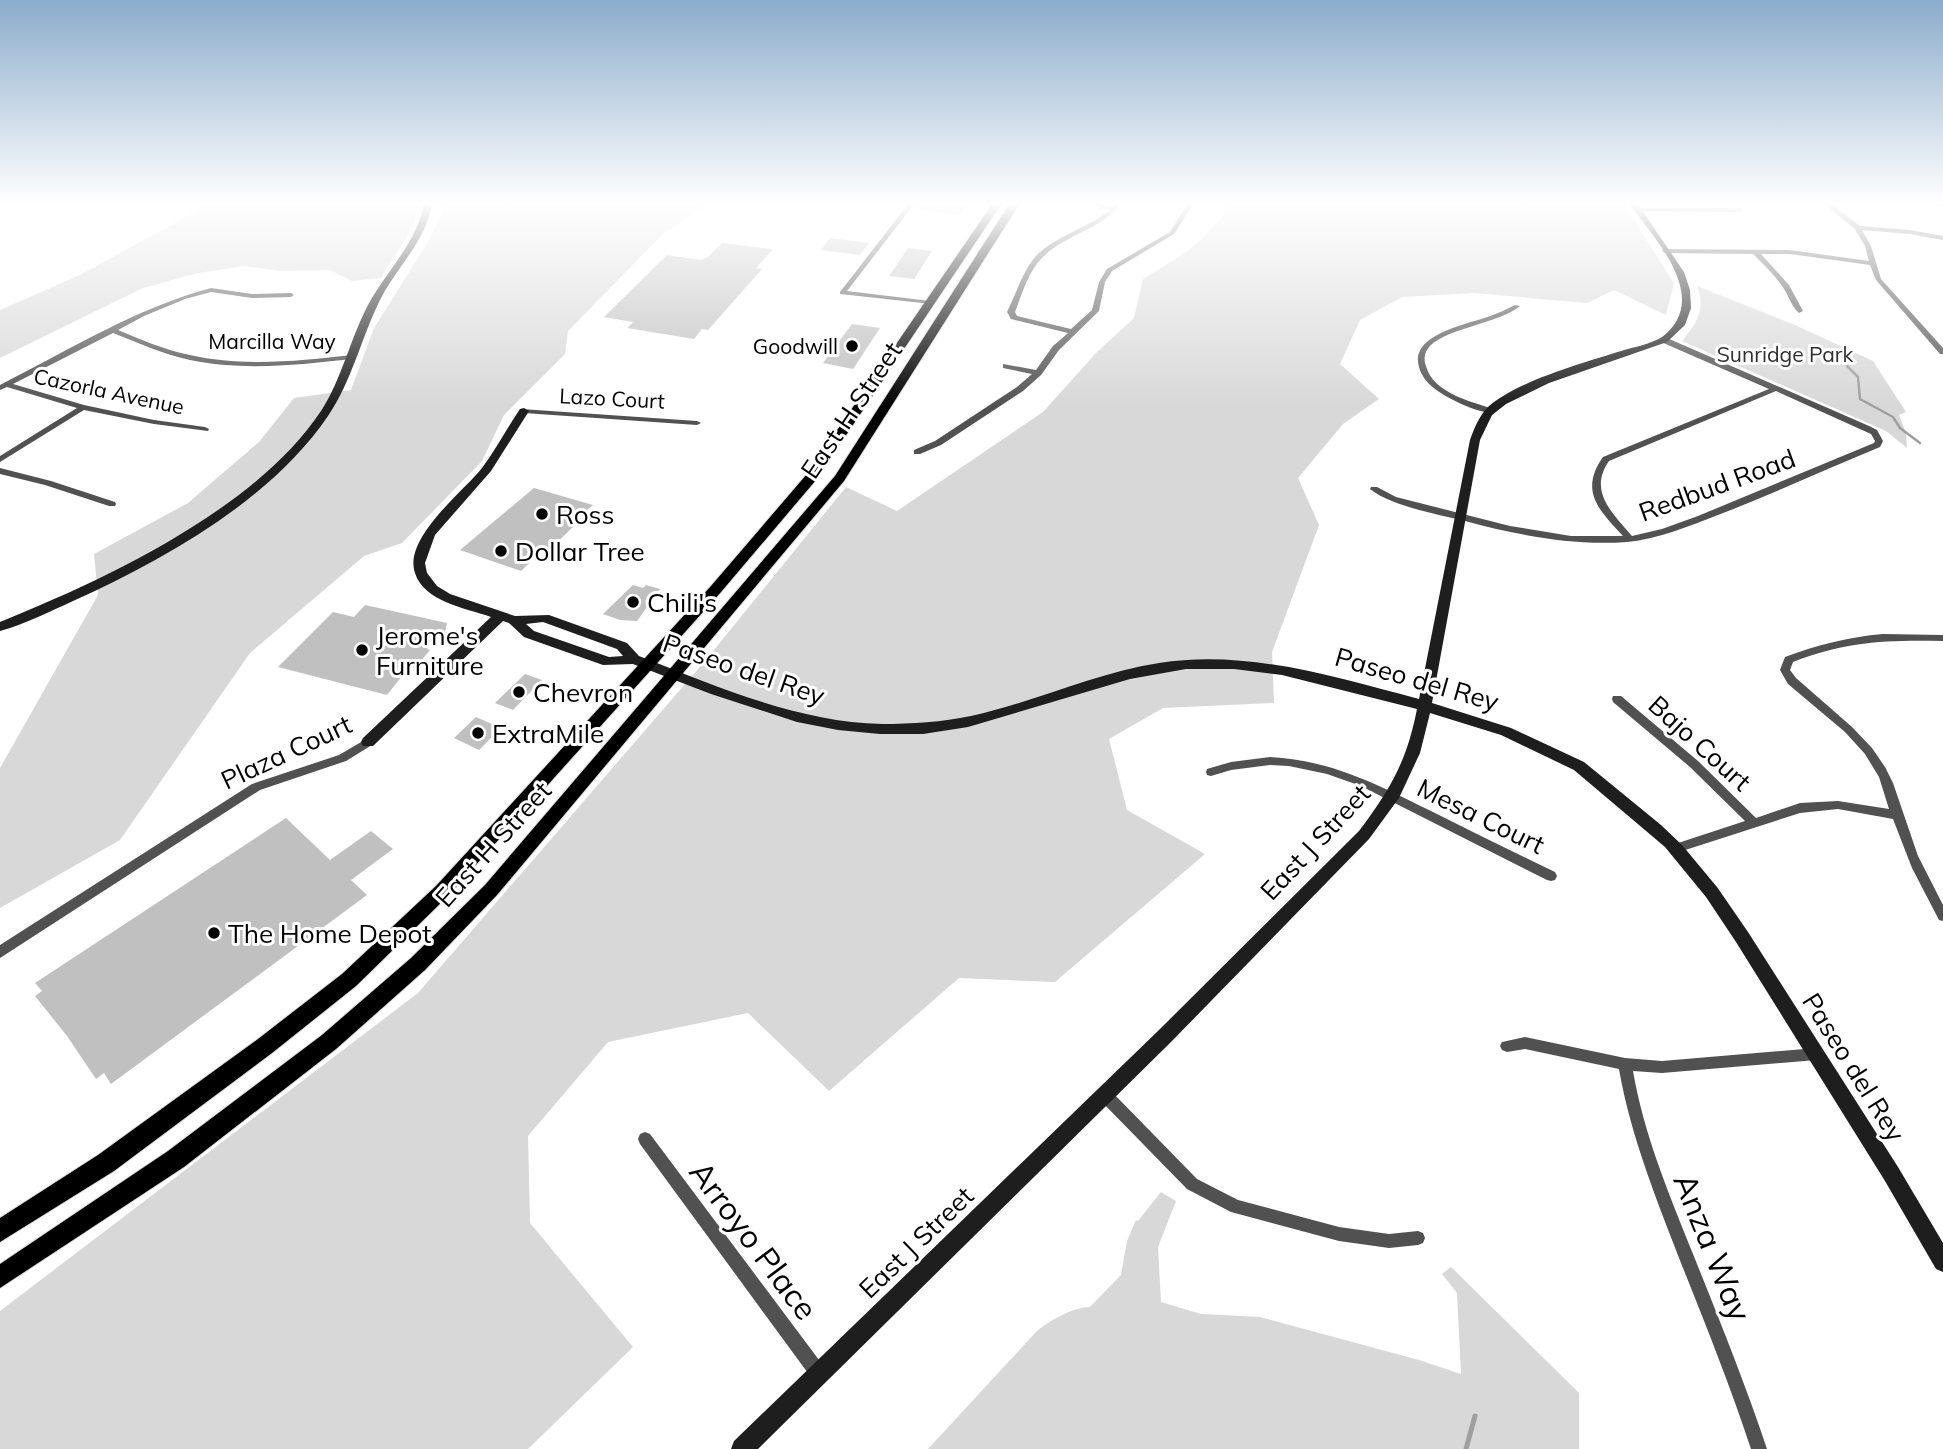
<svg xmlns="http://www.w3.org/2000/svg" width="1943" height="1449" font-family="Mulish,sans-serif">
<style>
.green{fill:#d8d8d8}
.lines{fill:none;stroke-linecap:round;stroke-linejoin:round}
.stream-far1{stroke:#9f9f9f;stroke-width:2.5}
.stream{stroke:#9f9f9f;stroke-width:5}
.building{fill:#c0c0c0}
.primary-casing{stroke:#dbdbdb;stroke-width:2}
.street{fill:#515151;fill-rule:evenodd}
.secondary{fill:#1e1e1e;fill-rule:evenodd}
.primary{fill:#000;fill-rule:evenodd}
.poi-dot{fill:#000;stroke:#fff;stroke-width:2.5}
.labels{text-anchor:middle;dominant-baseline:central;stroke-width:6;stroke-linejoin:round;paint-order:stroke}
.far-street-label{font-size:21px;fill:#000;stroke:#fff}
.far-poi-label{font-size:21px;fill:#000;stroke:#fff;text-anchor:end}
.far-park-label{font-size:21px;fill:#2f2f2f;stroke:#fff}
.street-label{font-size:26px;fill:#000;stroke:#fff}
.poi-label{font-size:26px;fill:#000;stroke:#fff;text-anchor:start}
.near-street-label{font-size:32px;fill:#000;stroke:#fff}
</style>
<rect width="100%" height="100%" fill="#fff"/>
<!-- green -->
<path class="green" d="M204,203H418C416,234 394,252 381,278L352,281L330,270L281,271L244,266L198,273L143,288L0,358V310L80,275L189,215Z
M446,203H710L663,234L568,331L565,354L504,415L482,461L402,543L364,556L250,653L120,840L0,908V768L98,595L94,554L188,503L259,442L294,398L351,390L374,328L428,242Z
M1230,203H1623L1674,283L1666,315L1614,290L1587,303L1474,293L1402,297L1360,320L1340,364L1379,399L1343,424L1298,478L1319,525L1272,652L1274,703L1163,708L1109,739L1127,810L1205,854L1055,982L959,978L829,1091L748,1013L608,1042L528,1136L530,1223L633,1347L528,1449H0V1311L418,993L705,661L846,487L897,511L1043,412L1096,353L1134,318L1143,279C1180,256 1208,242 1230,203Z
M1697,286L1795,325L1873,361L1906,412L1899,415L1906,433L1907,448L1886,431L1682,341C1697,323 1706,309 1697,286Z
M1161,1192L1176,1201L1158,1247L1161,1302L1201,1314L1260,1317L1419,1360L1461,1374L1457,1293L1442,1274L1451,1267L1579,1393V1449H928L1036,1332C1048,1321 1074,1307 1090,1307L1121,1275L1127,1241L1136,1220L1138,1221Z"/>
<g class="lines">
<!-- stream-far1 -->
<path class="stream-far1" d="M1847,366L1858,377L1860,399L1893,417L1900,428L1920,443"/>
<!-- stream -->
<path class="stream" d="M1466,1449L1475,1416"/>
</g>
<!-- building -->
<path class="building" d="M918,203H940L966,206L960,215L916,209Z
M830,238L869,243L860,255L821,250Z
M722,243L773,249L756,268L762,269L708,330L702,329L694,339L627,328L633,322L604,317L667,255L701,260L708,257Z
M908,248L932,251L914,279L889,276Z
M852,324L880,328L853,369L823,363Z
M534,488L593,505L572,523L576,524L546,553L542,551L521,571L460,550Z
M633,585L643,588L646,585L660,589L637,621L620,620L603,614Z
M365,605L447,623L444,636L436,637L427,649L430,650L415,668L410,666L387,695L278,667L333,612L354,617Z
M525,674L542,680L513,710L495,703Z
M476,717L501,728L479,750L454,738Z
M286,818L330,860L371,831L393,849L351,880L367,895L111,1084L104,1073L96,1079L67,1036L35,996L42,991L35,983Z"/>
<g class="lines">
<!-- primary casing -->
<g class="primary-casing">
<path id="primary" d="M993,203H1002L816,480L721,592L448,896L356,986L272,1053L114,1171L0,1242V1218L98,1155L258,1039L342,974L436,886L711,586L807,474Z
M1010,203H1020L844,481L497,895L425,970L336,1049L184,1167L0,1288V1264L168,1151L322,1035L411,958L485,885L835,476Z"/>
</g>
<!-- street -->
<path class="street" d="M909,203H915L847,291L930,301L932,302V304L840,294V292Z
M1093,203L1113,207L1116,203H1122C1101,230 1065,234 1042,258C1028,272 1022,294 1015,312L1017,316L1071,329L1092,310L1099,282L1107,269L1170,232L1188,203H1194L1174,234L1112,271L1105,282L1099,311L1059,350L1041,375L1023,391L941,445L920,454H914V450L935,441L1017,387L1032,374L1003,368V364L1036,370L1053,346L1068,333L1011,319L1007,312C1016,294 1022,273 1035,257C1052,238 1089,227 1110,210L1093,205Z
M1823,203H1830L1860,226L1910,230L1943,236V240L1910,234L1862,230L1871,246L1881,279L1943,348V354H1940L1876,280L1870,265L1790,254H1761L1789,285L1803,311L1799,313C1792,307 1789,297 1784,289C1776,276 1764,265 1753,254L1665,253L1662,251L1665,249L1790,250L1869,261L1865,246L1855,229Z
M1930,203H1943V207L1931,204Z
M1638,208H1740L1743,210L1740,212L1636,211L1635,210Z
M211,288L252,294L291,293L294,295L291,297L252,298L211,292L185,299L144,316L118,330C142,340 165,350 190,355C243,367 299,361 352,355L356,357L352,359C298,365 243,371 190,360C163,354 138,343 113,333L13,384L84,405L154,420L205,427L209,429L208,431L154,424L84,410L0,462V456L77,408L7,387L0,390V385C69,350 136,308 211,288Z
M1515,305L1520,306C1499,324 1439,329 1427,350C1424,355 1424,361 1426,366C1433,393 1470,401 1493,409V413C1477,413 1446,398 1434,388C1427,383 1421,375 1419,367C1409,334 1469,324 1490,316C1499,313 1507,309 1515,305Z
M1661,338H1667L1869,426L1877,430L1883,441L1880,447C1826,469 1773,494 1718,515C1689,526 1659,539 1627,542C1572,546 1517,535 1465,521C1437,514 1391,506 1370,489L1371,487H1377L1396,497L1510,526L1571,536H1623C1599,510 1579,491 1603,457L1769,389L1661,342ZM1776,391L1871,434L1875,441L1874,443L1698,516L1662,529L1632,536C1612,513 1588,491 1609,461Z
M521,409L697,421L701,423L697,425L524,413H521Z
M0,468L51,481L115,502L116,504L115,506H109L45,485L0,474Z
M1883,634L1943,635V641C1887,640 1846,641 1793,662L1790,670L1796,678L1852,727L1872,748L1885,767L1893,783L1918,856L1943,905V921L1939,920L1912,868L1893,819L1838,809L1800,813L1676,853L1672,851L1670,848L1672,845L1745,821L1690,767L1613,702L1612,699L1613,696H1621L1698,761L1756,818L1800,803L1838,801L1889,809L1879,777L1865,754L1845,732L1788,684L1780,670L1785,657C1817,645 1848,637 1883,634Z
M368,738L372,739L373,742L372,745L346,761L260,790L0,958V945L252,784L339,755Z
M1270,757C1332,760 1380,786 1435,813C1475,833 1515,853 1555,872L1557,876L1555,880L1551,881L1547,880L1361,786L1327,774L1289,766L1270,765L1231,770L1211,776L1207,775L1206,772L1207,769L1231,762Z
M1525,1037L1625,1058L1662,1061L1816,1048L1821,1050L1823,1054L1821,1058L1816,1060L1662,1073L1633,1071C1644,1135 1669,1194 1693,1254C1719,1319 1745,1383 1767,1449H1751C1731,1388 1707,1328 1683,1268C1658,1203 1631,1138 1619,1069L1525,1049L1507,1052L1502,1050L1500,1046L1502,1042Z
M1105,1088L1110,1090L1197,1179L1238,1200L1339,1227L1389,1234L1418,1231L1423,1233L1425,1238L1423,1243L1418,1245L1389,1248L1339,1241L1231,1212L1187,1189L1100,1100L1098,1095L1100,1090Z
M645,1132L650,1134L825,1368L827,1374L825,1380L819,1382L813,1380L640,1144L638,1139L640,1134Z"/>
<!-- secondary -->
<path class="secondary" d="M424,203H432C426,242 397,266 380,300C361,338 352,381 328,416C271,500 164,560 73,601C49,612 25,624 0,631V622C106,579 256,509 321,411C342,379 350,339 368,305C387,270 417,243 424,203Z
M1629,203H1637L1684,272L1690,290L1691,308L1685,325L1667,342L1549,383L1506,404L1492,415L1480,440L1432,703L1511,728L1584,762L1661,825L1682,845L1717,887L1748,932L1898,1167L1943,1243V1272L1936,1269L1885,1181L1736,942L1706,897L1665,847L1574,770L1501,735L1430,713L1420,753L1399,798L1369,839L1171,1042L758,1449H731L734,1441L1159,1030L1359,831C1390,790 1407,761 1417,709L1282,675L1234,669H1186L1130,679L968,727L923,734H880L838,730L797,722L711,694L633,664L603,665L524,637L509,623L503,621L373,746H363L361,742L363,738L491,617C466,608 424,602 415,573C403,538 463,492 482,468C496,449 507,428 520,409L524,408L529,411L491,471L435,535L425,563L427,573L437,586L450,594L515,616L549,615L627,643L639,656C716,686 797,722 882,724C912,724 942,722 971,716C1035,702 1095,673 1159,663C1247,649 1335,677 1419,699L1470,440C1474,429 1479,416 1488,407C1517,381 1583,363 1621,351C1634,347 1651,344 1662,337C1677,326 1685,309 1681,290C1675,258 1647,229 1629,203ZM543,622L617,649L623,656L609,657L534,631L526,624Z"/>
<!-- primary -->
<use href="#primary" class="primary"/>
</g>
<!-- sky -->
<linearGradient id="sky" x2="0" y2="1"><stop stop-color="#8baccb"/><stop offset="0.5" stop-color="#fff"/><stop offset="1" stop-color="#fff" stop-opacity="0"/></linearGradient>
<rect width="1943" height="406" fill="url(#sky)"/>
<!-- markers -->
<g class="poi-dot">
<circle cx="852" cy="346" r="7"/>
<circle cx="542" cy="514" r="7"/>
<circle cx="501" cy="551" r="7"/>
<circle cx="633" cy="602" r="7"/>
<circle cx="362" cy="650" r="7"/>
<circle cx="519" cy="692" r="7"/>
<circle cx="478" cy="733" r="7"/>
<circle cx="214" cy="933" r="7"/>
</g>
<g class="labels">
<!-- far-street labels -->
<g class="far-street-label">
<text x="272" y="341">Marcilla Way</text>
<text transform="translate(109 391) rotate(12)">Cazorla Avenue</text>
<text transform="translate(612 398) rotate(3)">Lazo Court</text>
</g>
<!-- far-poi labels -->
<g class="far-poi-label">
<text x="838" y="346">Goodwill</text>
</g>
<!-- far-park labels -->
<g class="far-park-label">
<text x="1785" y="354">Sunridge Park</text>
</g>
<!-- street labels -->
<g class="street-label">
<text transform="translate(851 410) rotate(-56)">East H Street</text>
<text transform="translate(1717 485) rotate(-20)">Redbud Road</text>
<text transform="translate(744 669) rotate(19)">Paseo del Rey</text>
<text transform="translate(1417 679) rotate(16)">Paseo del Rey</text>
<text transform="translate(1700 743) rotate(42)">Bajo Court</text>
<text transform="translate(286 752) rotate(-25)">Plaza Court</text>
<text transform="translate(1481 816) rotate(26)">Mesa Court</text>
<text transform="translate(1315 842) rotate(-47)">East J Street</text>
<text transform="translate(493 844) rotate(-48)">East H Street</text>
<text transform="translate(1854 1067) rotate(58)">Paseo del Rey</text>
<text transform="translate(916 1242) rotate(-44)">East J Street</text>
</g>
<!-- poi labels -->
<g class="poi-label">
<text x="556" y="514">Ross</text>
<text x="515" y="551">Dollar Tree</text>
<text x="647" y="602">Chili's</text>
<text x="376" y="635">Jerome's<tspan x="376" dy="30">Furniture</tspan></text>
<text x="533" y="692">Chevron</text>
<text x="492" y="733">ExtraMile</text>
<text x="228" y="933">The Home Depot</text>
</g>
<!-- near-street labels -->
<g class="near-street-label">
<text transform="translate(754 1240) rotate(53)">Arroyo Place</text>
<text transform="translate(1713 1247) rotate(68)">Anza Way</text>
</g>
</g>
</svg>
